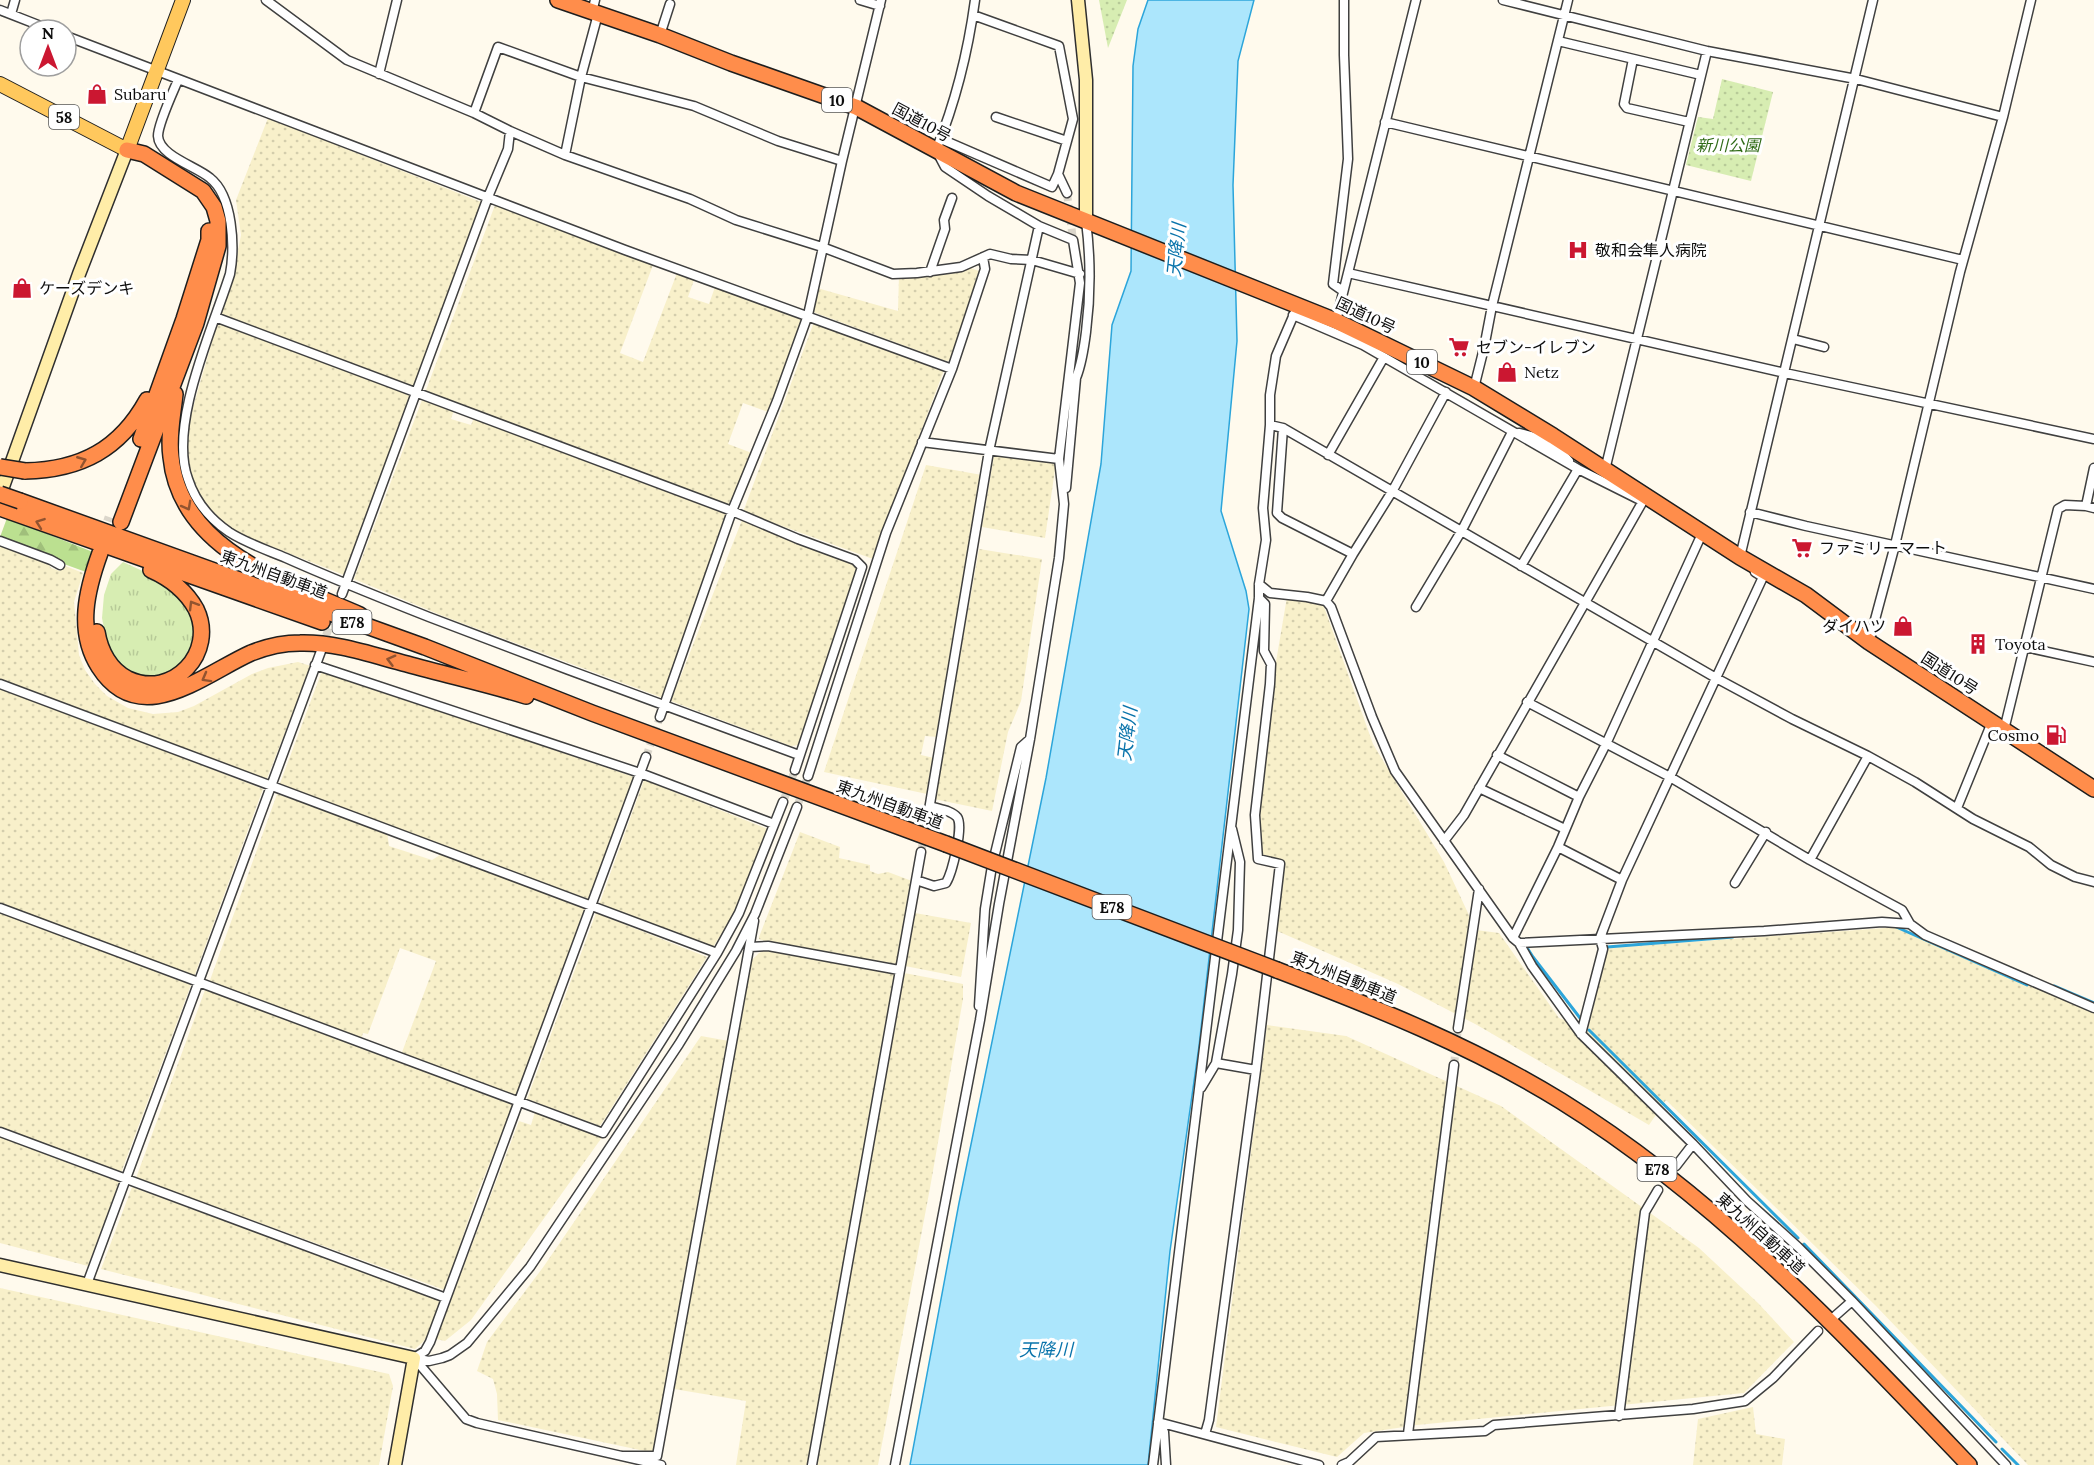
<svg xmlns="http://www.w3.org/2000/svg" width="2094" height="1465" font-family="Lora,'Noto Sans JP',serif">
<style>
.farmland{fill:url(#farmland-dots)}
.grass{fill:url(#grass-tufts)}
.forest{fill:url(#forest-firs)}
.park{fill:url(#park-dots)}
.water{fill:#ace6fc;stroke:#2ca5da;stroke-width:1.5}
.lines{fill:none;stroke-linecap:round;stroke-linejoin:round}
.stream{stroke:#2ca5da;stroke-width:3}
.street-tunnel{stroke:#dbd6cb;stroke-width:8;stroke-dasharray:8 4;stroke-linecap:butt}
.highway-tunnel{stroke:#dbd6cb;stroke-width:15;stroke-dasharray:15 8;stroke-linecap:butt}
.street-casing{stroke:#404040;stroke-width:11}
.secondary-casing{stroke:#2f2f2f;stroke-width:15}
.primary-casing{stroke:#1e1e1e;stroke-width:16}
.highway-casing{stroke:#1e1e1e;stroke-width:18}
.street{stroke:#fff;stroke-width:8}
.secondary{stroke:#ffeda8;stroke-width:12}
.primary{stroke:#ffc85d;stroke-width:14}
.highway{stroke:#ff8d4b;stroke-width:15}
.highway-bridge-casing{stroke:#1e1e1e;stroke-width:18;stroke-linecap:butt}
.highway-bridge{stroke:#ff8d4b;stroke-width:15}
.oneway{stroke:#92532f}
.labels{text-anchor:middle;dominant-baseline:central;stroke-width:6;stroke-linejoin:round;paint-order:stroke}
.shield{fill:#fff;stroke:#565656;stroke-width:1.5}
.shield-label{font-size:15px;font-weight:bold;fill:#0d0d0d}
.poi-label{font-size:16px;fill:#0d0d0d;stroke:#fff;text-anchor:start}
.street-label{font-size:16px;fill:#0d0d0d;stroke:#fff}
.park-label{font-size:16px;font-style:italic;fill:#306b17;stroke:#fff}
.water-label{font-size:18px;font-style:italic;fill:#0a74ab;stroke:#fff}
</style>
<defs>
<pattern id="farmland-dots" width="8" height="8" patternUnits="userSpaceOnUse" patternTransform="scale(1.5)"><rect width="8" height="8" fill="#f8f0ca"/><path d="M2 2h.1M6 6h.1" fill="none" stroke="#d3cdac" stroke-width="1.8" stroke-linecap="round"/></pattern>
<pattern id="grass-tufts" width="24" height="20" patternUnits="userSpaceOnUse" patternTransform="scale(1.5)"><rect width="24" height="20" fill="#d7edb2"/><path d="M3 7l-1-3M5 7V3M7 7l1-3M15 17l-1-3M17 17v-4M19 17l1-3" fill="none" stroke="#b7ca98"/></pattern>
<pattern id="forest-firs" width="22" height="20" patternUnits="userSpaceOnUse" patternTransform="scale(1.5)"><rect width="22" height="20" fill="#bbe090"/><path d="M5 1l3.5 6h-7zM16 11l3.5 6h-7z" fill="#a0bf7b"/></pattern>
<pattern id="park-dots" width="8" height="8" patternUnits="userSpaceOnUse" patternTransform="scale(1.5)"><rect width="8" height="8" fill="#d7edb2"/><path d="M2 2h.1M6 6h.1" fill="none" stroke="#b7ca98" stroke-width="1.8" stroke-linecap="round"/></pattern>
</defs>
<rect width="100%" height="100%" fill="#fffaed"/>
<!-- farmland -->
<path class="farmland" d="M268,118L481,202L414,387L220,315L233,277L241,235L236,200Z
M495,205L653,265L620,353L643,362L677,273L694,280L688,297L709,304L715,287L802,318L768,412L743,403L728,444L752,453L730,507L425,393Z
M968,267L979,271L952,360L946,361L813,312L817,288L898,311L899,275Z
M218,321L411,395L344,575L235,532L214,515L198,493L193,481L186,455L187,428Z
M814,322L944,370L873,559L743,512Z
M422,400L454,410L451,419L471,425L474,418L727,511L729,516L663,698L443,616L354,579Z
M994,455L1056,463L1045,538L982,527Z
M926,465L982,475L938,737L925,736L921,755L934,758L927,794L824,772Z
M742,520L852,562L859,570L798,745L791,746L671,701Z
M0,545L47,562L51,568L60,571L63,565L83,573L74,602L79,655L85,670L95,684L107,696L128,708L153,714L178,712L194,706L252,674L268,668L298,662L311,666L266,781L0,680Z
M979,549L1042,559L1021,701L1008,732L992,811L934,799Z
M1287,597L1323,604L1373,744L1444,862L1476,930L1499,933L1559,1018L1588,1028L1607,948L1899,927L2094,1009V1465H2028L1876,1306L1666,1100L1649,1125L1477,1025L1398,984L1275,930L1283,861L1261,854L1259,806L1268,709Z
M322,671L634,777L588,899L279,786Z
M0,687L263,789L194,977L0,904Z
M644,780L768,829L736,911L713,947L599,905Z
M277,794L387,832L389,846L432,860L443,853L585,908L516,1098L401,1055L436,961L400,948L368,1034L363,1033L361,1039L209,983Z
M800,832L840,847L839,858L870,865V871L878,874L888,872L912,881L896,964L771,943L759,939V937Z
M0,912L191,985L121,1173L0,1128Z
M596,913L707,957L600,1126L527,1099Z
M915,913L971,923L961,977L905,966Z
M765,950L895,972L810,1465H736L746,1401L674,1389L750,962L759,953Z
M904,973L963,984V999L930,1188L878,1465H816Z
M205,990L513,1105L476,1197L445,1290L136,1178Z
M1267,1025L1346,1036L1501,1106L1699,1248L1758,1303L1794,1342L1744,1393L1417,1425L1364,1433L1337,1457L1216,1427Z
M701,1036L729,1041L654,1453L498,1420L497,1394L493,1379L477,1371L487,1342L544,1266Z
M535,1112L603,1136L471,1320L445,1341L436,1339L519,1121L531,1125Z
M0,1137L119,1182L88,1266L0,1243Z
M132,1187L441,1301L433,1326L424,1341L415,1349L101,1269Z
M0,1288L389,1374L393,1386L379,1465H0Z
M1753,1407L1756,1434L1785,1439L1782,1465H1693L1698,1419Z"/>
<!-- grass -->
<path class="grass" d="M123,562L147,573L175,590L193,617L195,639L191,655L167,676L143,678L122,668L108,648L102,618L104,595L111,574Z"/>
<!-- forest -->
<path class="forest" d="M7,518L93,552L86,572L64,564V561L0,537Z"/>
<!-- park -->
<path class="park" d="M1099,0H1127L1108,48Z
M1722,79L1773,92L1751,181L1686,165L1698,117L1713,119Z"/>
<!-- water -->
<path class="water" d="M1148,0H1254L1238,61L1233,185L1237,341L1221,511L1246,591L1249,609L1199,1046L1170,1251L1148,1465H910L959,1203L1046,778L1101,464L1112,325L1131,271L1133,66L1138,29Z"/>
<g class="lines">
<!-- stream -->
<path class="stream" d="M1894,926L2027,985
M1526,946L1533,957L1580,1018
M1607,947L1733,937
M2054,986L2094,1003
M1589,1030L1798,1238
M1804,1244L1996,1442
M2002,1449L2018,1465"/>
<!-- street-tunnel -->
<path class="street-tunnel" d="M1067,193L1073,240
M322,647L335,611
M646,757L660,717
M783,802L795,770
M797,807L808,776
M921,852L928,816
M1454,1065L1458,1028"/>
<!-- highway-tunnel -->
<path class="highway-tunnel" d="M103,544L112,518"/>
<!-- street casing -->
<g class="street-casing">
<path id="street" d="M266,0L347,60L474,113L510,131L565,155L690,199L736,220L822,247L893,274L917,273L961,267L990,254L1011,259L1032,260L1080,274
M860,0L880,6
M1503,0L1707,51L1856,79L2003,117
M0,10L51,30
M592,12L595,0
M11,14L15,0
M973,15L1059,46L1073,119L1058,174L1067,193
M660,35L670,4
M66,36L625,250L952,369
M1558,41L1701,75
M1633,59L1624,104L1627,108L1689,122
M379,74L397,0
M178,80C173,92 158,124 158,136C159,156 196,166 210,178C233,196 235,247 230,274C213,328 168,425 188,479C195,501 210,519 229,532C246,543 267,550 286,558C333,579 381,598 429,617C552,664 675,710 799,755
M474,113L498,47L581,77L694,106L778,141L842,161
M996,117L1067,141
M1385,122L1963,260
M941,139L1052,187L1058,174
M565,155L581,77L598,14
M930,272L945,229L944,220L952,198
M1348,273L1785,373L2094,439
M1343,291L1333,284L1348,159L1344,55V0
M1293,315L1363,345L1578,469L1640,500
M215,317L732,511L798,539L855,560L862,567L795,770
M1336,321L1416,0
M1793,339L1824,347
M1474,388L1484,348L1492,306L1568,0
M1270,425L1283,428L1716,678L1792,719L1868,756L1915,782L1973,819L2029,847L2051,865L2075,877L2094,882
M1283,428L1277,513L1282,518L1353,554
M1519,433C1539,437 1556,445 1569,461
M922,442L1059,459
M1328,455L1384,357
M2094,468L2086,506L2094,508
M1605,470L1707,51
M1066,488L1076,378C1082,363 1084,348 1086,332C1091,293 1091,260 1086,221
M1750,512L1806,526L2094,589
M0,541L51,560L60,565
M1740,557L1873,0
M1521,566L1578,469
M1259,584L1270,593L1307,597L1326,601L1331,607L1372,717L1395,771L1513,938L1519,943L1532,966L1581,1034L1693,1144L1747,1201L1798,1247L1852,1301L2006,1465
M342,594L488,197L508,149L510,131
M1326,601L1353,554L1393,490L1446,392
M1416,607L1462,530L1512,432
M1869,642L1895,545L1960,272L2003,117L2031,0
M2025,647L2094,662
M315,665L640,773L774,824
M0,684L717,953
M1527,702L1670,777L1810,860L1902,910L1910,924L1925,935L2094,1008
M660,717L732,511L777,401L808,315L842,161L881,0
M2004,730L2058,509L2065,505L2086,506
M1497,755L1579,797
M808,776L886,533L952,369L985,269L983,257
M1479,788L1565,829
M1957,808L1992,722
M928,816L989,451L1039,226
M1444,841L1464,815L1643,501
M1558,847L1622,880
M1810,860L1868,756
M916,880L934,886L946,883C952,873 964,826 957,817C951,810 938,809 930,806
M1735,883L1766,832
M0,908L603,1133L717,953L739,913L783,802
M1513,938L1558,847L1579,797L1606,744L1700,538
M1519,943L1764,931L1882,922L1910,924
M750,947L768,946L899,970
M979,1006L985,909L992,866L1021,747L1030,739
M1458,1028L1479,889
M1581,1034L1603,949L1600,938L1622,880L1763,577L1755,572
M1216,1063L1256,1070
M1201,1088L1216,1063L1232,974L1238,930L1240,862L1232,829
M0,1132L446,1298
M1676,1166L1693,1144
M87,1284L321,651
M1835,1316L1852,1301
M414,1358L429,1361L442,1358L450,1355L467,1343L530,1267L679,1044L736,951L755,914L797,807
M414,1358L425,1351L430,1342L646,757
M414,1358L466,1419L477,1423L661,1465
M1619,1416L1645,1212L1658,1190
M1158,1422L1319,1465
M1159,1422L1164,1432L1166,1465
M1205,1434L1209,1420L1256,1070L1280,864L1258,859L1255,815L1270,684L1271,664L1264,651L1265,604L1259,598
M1408,1434L1454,1065
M622,1456H657L754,921
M812,1465L921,852
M895,1465L980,1020L999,904L1030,739L1059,558L1064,504L1059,459L1080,283L1073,240L1039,226L988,196L945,167L936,150C956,101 968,52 975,0
M1153,1465C1190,1176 1222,887 1259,598V584L1266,540L1263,508L1270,425V395L1276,356L1298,305
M1342,1465L1349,1462L1376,1437L1485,1431L1494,1425L1693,1409L1745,1401L1773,1378L1818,1331"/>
</g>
<!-- secondary casing -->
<g class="secondary-casing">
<path id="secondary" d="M1078,0L1086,80V221
M0,495L79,274L127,150
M0,1265L414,1358L395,1465"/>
</g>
<!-- primary casing -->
<g class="primary-casing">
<path id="primary" d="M0,84L127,150L183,0"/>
</g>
<!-- highway casing -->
<g class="highway-casing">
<path id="highway" d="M558,0L660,35L731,63L856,107L1016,193L1336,321L1474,388L1553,436L1740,557L1806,595L1869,642L2094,789
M175,394C173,415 168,436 171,457C180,551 287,583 360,615
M141,439L184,319L209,240V231
M25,471C81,470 120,449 147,400
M20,501L425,647L592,713L946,844
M0,508L322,622
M121,522L196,323L218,246V221L214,207L203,191L144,154L127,150
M100,553C87,589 76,631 99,667C140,731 204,674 251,653C266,647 283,643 300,643C336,642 372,655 407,664C446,675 487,684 526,696
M97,632C100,651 110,670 128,679C173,700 217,652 196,609C186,591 169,578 151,570
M1277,970C1374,1007 1472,1046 1561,1101C1717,1198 1843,1333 1969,1465"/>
</g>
<!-- street -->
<use href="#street" class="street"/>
<!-- secondary -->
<use href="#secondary" class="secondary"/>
<!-- primary -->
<use href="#primary" class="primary"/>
<!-- highway -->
<use href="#highway" class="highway"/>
<!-- highway-bridge casing -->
<g class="highway-bridge-casing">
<path id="highway-bridge" d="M0,467L25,471
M0,494L20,501
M946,844L1277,970"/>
</g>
<!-- highway-bridge -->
<use href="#highway-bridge" class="highway-bridge"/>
</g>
<!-- one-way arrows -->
<defs><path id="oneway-chevron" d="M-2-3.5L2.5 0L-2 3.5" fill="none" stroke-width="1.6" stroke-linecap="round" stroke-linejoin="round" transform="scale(1.5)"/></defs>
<g class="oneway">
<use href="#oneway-chevron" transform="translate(82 461) rotate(-22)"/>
<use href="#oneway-chevron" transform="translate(187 506) rotate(61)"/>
<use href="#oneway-chevron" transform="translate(40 523) rotate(-160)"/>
<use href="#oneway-chevron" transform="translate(193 605) rotate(-121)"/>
<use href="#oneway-chevron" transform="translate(391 660) rotate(-165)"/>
<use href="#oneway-chevron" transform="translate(206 678) rotate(151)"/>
</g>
<!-- icons -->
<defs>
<g id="shop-bare" transform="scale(1.62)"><path d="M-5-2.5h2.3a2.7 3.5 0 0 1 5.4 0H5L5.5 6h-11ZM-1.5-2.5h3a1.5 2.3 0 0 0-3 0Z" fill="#cb1731" stroke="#fff" stroke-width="2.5" paint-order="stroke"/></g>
<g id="hospital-bare" transform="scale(1.62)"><path d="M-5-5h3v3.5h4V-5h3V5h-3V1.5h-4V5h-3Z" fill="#cb1731" stroke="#fff" stroke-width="2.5" paint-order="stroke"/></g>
<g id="supermarket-bare" transform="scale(1.62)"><path d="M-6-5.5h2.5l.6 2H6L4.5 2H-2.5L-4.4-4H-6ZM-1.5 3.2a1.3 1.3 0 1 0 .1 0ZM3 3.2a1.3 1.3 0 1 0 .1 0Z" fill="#cb1731" stroke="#fff" stroke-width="2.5" paint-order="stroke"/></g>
<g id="building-bare" transform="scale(1.62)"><path d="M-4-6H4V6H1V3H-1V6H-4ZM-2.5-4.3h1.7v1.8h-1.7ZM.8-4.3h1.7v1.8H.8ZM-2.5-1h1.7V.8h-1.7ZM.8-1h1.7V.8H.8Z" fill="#cb1731" stroke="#fff" stroke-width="2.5" paint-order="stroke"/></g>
<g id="fuel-bare" transform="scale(1.62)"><path d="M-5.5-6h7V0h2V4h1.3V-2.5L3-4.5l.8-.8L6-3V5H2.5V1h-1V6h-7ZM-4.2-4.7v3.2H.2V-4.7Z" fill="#cb1731" stroke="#fff" stroke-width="2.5" paint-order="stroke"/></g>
</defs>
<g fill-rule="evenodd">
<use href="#shop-bare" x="97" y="94"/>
<use href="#hospital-bare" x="1578" y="250"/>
<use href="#shop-bare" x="22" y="288"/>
<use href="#supermarket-bare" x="1459" y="347"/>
<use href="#shop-bare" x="1507" y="372"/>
<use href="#supermarket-bare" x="1802" y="548"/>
<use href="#shop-bare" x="1903" y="626"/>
<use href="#building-bare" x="1978" y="644"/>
<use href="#fuel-bare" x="2056" y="735"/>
</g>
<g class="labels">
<!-- shield labels -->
<g class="shield">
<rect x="822" y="88" width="30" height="24" rx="4.5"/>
<rect x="49" y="105" width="30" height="24" rx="4.5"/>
<rect x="1407" y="350" width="30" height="24" rx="4.5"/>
<rect x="332.5" y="610" width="39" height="24" rx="4.5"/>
<rect x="1092.5" y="895" width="39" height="24" rx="4.5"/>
<rect x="1637.5" y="1157" width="39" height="24" rx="4.5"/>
</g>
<g class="shield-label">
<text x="837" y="100">10</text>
<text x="64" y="117">58</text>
<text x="1422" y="362">10</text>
<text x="352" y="622">E78</text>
<text x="1112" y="907">E78</text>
<text x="1657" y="1169">E78</text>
</g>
<!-- poi labels -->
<g class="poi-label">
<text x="114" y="94">Subaru</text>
<text x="1595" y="250">敬和会隼人病院</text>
<text x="39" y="288">ケーズデンキ</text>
<text x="1476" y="347">セブン-イレブン</text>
<text x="1524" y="372">Netz</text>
<text x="1819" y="548">ファミリーマート</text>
<text x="1886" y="626" text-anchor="end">ダイハツ</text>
<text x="1995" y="644">Toyota</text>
<text x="2039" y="735" text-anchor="end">Cosmo</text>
</g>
<!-- street labels -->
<g class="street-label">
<text transform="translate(922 122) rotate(28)">国道10号</text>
<text transform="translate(1366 315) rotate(25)">国道10号</text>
<text transform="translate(274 574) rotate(20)">東九州自動車道</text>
<text transform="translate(1950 673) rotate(33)">国道10号</text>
<text transform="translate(890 804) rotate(20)">東九州自動車道</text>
<text transform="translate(1344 977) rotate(22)">東九州自動車道</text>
<text transform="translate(1761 1233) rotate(42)">東九州自動車道</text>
</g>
<!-- park labels -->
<g class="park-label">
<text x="1728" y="145">新川公園</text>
</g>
<!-- water labels -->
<g class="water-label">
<text transform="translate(1176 250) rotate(-84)">天降川</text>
<text transform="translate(1127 734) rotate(-83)">天降川</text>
<text x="1046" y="1349">天降川</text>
</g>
</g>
<!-- north arrow -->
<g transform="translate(48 48)"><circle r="28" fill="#ffffff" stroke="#9e9e9e" stroke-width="1.5"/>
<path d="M0-4.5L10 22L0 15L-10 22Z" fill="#cb1731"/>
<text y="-9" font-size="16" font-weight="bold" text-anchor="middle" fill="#0d0d0d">N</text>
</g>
</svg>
